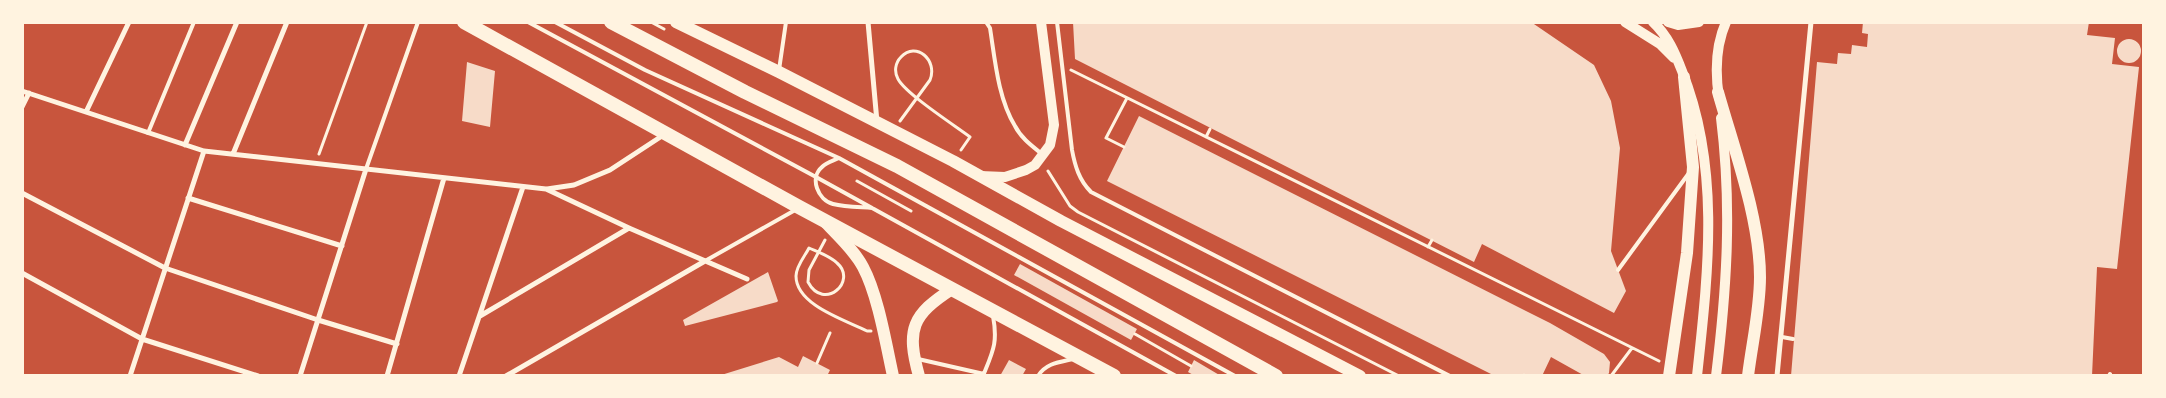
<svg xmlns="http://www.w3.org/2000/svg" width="2166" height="398" font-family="Figtree,sans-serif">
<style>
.building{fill:#f7dbc8}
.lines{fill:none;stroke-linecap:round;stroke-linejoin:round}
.path{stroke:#fff3e0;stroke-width:3}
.service{stroke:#fff3e0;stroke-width:4}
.minor{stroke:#fff3e0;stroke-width:5}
.secondary{stroke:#fff3e0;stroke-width:10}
.primary{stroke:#fff3e0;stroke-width:12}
.trunk{stroke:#fff3e0;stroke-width:14}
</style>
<rect width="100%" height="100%" fill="#c8553d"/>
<!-- building -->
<path class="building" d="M1073,22H1531L1594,65L1611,101L1620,148L1611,251L1626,291L1614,313L1482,244L1474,262L1075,59Z
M1863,22H2089L2087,35L2115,38L2112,64L2139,67L2117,269L2097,267L2092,376H1791L1817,62L1837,64L1838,53L1851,54L1852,45L1867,47L1868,34L1862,33Z
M2117 51a12 12 0 1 1 24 0a12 12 0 1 1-24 0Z
M467,62L495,71L490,127L462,121Z
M1139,116L1550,323L1604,354L1610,362L1609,373L1607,376H1585L1551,357L1542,376H1495L1107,181Z
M1020,264L1137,329L1131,340L1014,275Z
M768,272L778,301L777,302L685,326L683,320Z
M803,356L830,370L827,376H718L779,357L798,367Z
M1009,360L1026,369L1022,376H1000Z
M1194,360L1221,376H1195L1188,372Z"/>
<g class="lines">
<!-- path -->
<path class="path" d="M651,22L664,29
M1071,70L1659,361
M900,121L930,80C938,60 916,41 901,57C895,63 894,72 898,79C906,94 954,125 970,137L961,150
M1206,137L1210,129
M1124,147L1106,138L1127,98
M319,154L367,22
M1048,171L1070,206L1078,212L1399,376
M857,181L911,211
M825,240L809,270L808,282C824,312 858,281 837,263C830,256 818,252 809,248C805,256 796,266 796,276C796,305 845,320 867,331H871
M1428,247L1432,240
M1135,334L1191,366
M817,363L830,333
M1524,375L1525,376
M1611,376L1632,348"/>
<!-- service -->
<path class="service" d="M528,22L816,177L1176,376
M555,22L645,70L839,158L1235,376
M986,22L990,28C995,60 998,98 1015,126C1021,138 1032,146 1042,154
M1057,22L1072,150C1075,166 1079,180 1091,192L1450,376
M779,70L786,22
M148,133L194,22
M839,158C833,161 827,162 822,167C809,178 818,200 833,204C845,207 859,207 872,208
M366,169L418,22
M705,261L797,209
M1618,270L1689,173
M1782,337L1793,339
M918,359L984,374
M983,376C993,351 998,343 993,316
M1038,376C1046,363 1060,362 1073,359
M2109,376L2110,374"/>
<!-- minor -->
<path class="minor" d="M868,22L877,122
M22,91L204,151L546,189L629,228L747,279
M22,107L29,93
M86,112L129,22
M185,145L237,22
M233,154L287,22
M547,189L574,185L610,170L665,134
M22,193L165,268L318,320L397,344
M188,198L342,246
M22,273L142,339L258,376
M480,316L629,228
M130,376L204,151
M300,376L366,169
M387,376L444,178
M459,376L523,187
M506,376L705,261
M1777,376L1811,22"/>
<!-- secondary -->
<path class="secondary" d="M1625,22L1660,44L1674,58
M1653,22C1668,36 1675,53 1682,71C1721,168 1708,274 1697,376
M1668,22L1678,25L1699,22
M1719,98C1715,72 1715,47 1726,22
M980,176L1005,177L1026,170L1035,165L1050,145L1054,125L1041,22
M1716,376C1727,287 1732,207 1721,118"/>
<!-- primary -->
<path class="primary" d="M676,22L779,72L953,161L1061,221L1360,376
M1718,92C1734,149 1760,219 1760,277C1760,310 1752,343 1748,376
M826,223C839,237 854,250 863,267C878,295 886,344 893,376
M919,376C906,329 912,315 952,289
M1669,376L1687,253L1693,167L1684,77"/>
<!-- trunk -->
<path class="trunk" d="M464,22L799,207L1114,376
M611,22L745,92L897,166L1276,376"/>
</g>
<!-- border -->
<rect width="2166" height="398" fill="none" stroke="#fff3e0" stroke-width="48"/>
</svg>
